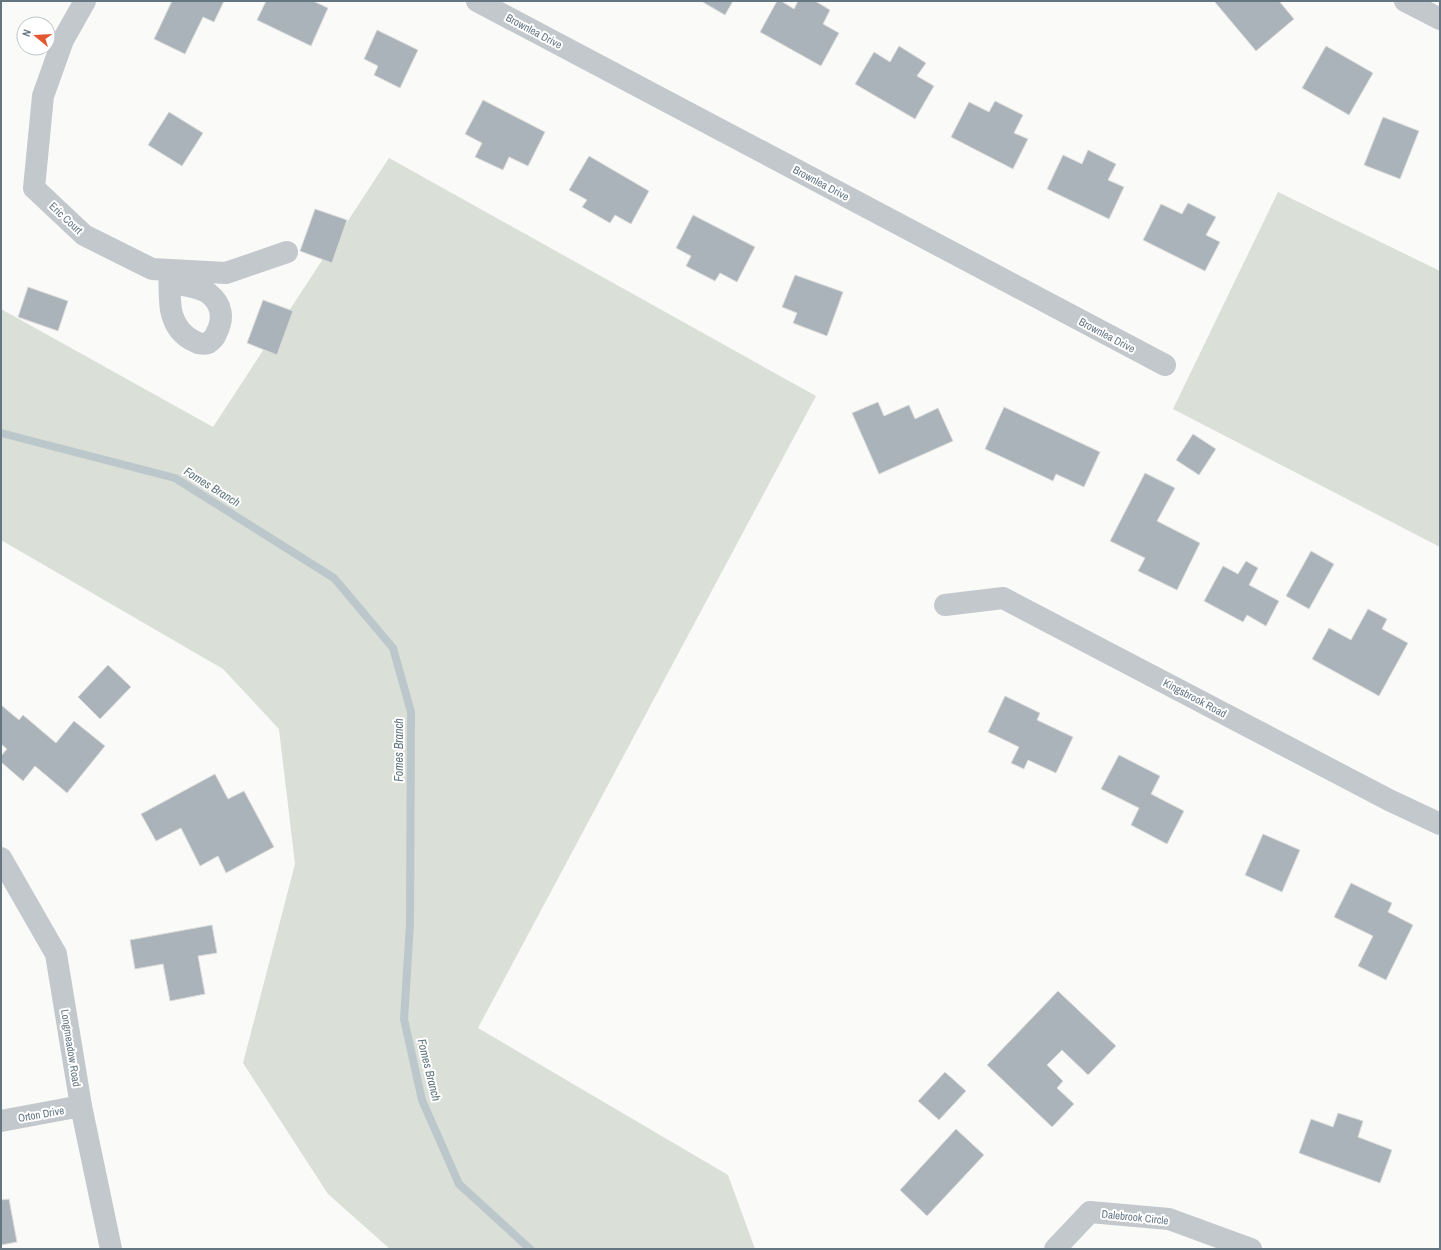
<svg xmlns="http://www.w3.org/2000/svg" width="1441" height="1250" font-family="'Archivo Narrow',sans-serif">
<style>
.green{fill:#dadfd7}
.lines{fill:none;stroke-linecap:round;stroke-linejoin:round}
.stream{stroke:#bbc7cb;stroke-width:8}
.building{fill:#aab3b9;stroke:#dcdcda}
.minor{stroke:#c3c8cc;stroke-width:22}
.labels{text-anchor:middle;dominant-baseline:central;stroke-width:4;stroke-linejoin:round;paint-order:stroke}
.street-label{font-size:11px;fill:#657683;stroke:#fff}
.water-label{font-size:12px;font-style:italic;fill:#60757c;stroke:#fff}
</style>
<rect width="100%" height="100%" fill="#fafaf8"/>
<!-- green -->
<path class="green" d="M389,158L816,396L478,1028L728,1175L755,1249H390L328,1194L243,1063L295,864L279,729L223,669L1,540V309L213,427Z
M1278,192L1440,271V547L1173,409Z"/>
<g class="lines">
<!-- stream -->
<path class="stream" d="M1,433L175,478L334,578L393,648L411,712L410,924L404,1019L422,1100L459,1184L530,1249"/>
</g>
<!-- building -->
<path class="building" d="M172,1H224L214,22L203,17L185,54L154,39Z
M266,1H313L328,8L311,46L257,20Z
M701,1H733L725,15Z
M777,1H781L794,9L798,1H815L830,10L823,24L839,33L821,66L760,32Z
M1214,1H1279L1294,19L1256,51Z
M377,30L418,50L400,88L374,75L378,66L364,59Z
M899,46L926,63L917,76L934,86L915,119L855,84L874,52L890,62Z
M1326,46L1373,73L1349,115L1302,88Z
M483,100L545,132L528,166L509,157L503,170L475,157L482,143L465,134Z
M995,101L1023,115L1014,133L1028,139L1013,169L951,137L969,102L989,112Z
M169,112L203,133L182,166L148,145Z
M1383,117L1419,131L1400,179L1364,165Z
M1088,150L1116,164L1108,180L1124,187L1109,219L1047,189L1063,155L1082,164Z
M589,156L649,191L631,224L615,215L610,223L582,207L587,200L569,190Z
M1188,203L1216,217L1206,235L1220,242L1205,271L1143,240L1161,204L1182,214Z
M315,209L347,220L332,263L300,251Z
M693,215L755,247L737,282L720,273L715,281L686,266L691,256L676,248Z
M795,275L843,292L827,336L793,323L797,313L782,307Z
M28,287L68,301L58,331L18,317Z
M263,300L293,311L277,355L247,343Z
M878,402L884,416L909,405L915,419L938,408L953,441L879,474L852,413Z
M1004,407L1100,452L1084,487L1056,474L1053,481L985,449Z
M1193,434L1216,449L1199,475L1176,460Z
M1145,473L1175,488L1157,521L1200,543L1177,590L1138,571L1145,558L1110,541Z
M1311,551L1334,564L1309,609L1286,596Z
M1246,561L1258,568L1249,585L1279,601L1266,626L1247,615L1243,622L1204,601L1223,566L1238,574Z
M1368,609L1387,619L1382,629L1408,643L1379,696L1312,659L1329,628L1351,640Z
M108,665L131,687L100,719L78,697Z
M1005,696L1040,713L1037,720L1073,737L1056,773L1028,760L1024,769L1011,763L1019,747L988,732Z
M1,705L19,720L23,715L56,743L74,721L105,746L67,793L35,766L23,781L1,762V756L7,749L1,744Z
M1119,755L1160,776L1151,794L1184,811L1167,844L1131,825L1139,808L1101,789Z
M215,774L228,799L244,791L274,847L226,873L218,856L200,866L181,828L156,841L141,814Z
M1263,834L1300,850L1282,892L1245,875Z
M1351,883L1392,903L1388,912L1413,925L1386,980L1358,966L1373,936L1334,917Z
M212,925L217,953L198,956L205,994L170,1001L163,964L135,969L130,940Z
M1058,991L1116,1046L1088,1075L1062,1050L1047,1065L1063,1081L1057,1088L1074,1104L1052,1127L987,1065Z
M945,1072L966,1091L939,1120L918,1101Z
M1338,1113L1363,1121L1358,1137L1392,1150L1380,1183L1299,1153L1311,1119L1333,1127Z
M956,1129L984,1155L927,1216L900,1190Z
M9,1199L17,1242L1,1245V1200Z"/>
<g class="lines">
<!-- minor -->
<path class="minor" d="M85,1L63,40L43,96L34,188L84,235L152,269L226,273L287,252
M477,1L1165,365
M1405,1L1440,19
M169,270C170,283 169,297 171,310C174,325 182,336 196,342C199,344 205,344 208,343C211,341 215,337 216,334C224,319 223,304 208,293C198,286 182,285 170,283
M945,605L1003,598L1389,800L1440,824
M1,858L56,954L81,1106L111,1249
M1,1121L81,1106
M1055,1249L1090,1212L1169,1219L1251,1249"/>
</g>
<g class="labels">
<!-- street labels -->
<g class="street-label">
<text transform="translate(534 31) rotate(28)">Brownlea Drive</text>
<text transform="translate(821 183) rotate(28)">Brownlea Drive</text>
<text transform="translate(66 218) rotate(43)">Eric Court</text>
<text transform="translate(1107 335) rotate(28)">Brownlea Drive</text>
<text transform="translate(1195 698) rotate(28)">Kingsbrook Road</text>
<text transform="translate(71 1048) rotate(81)">Longmeadow Road</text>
<text transform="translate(41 1114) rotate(-10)">Orton Drive</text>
<text transform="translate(1135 1217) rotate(6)">Dalebrook Circle</text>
</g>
<!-- water labels -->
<g class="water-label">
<text transform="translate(212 487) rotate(32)">Fomes Branch</text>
<text transform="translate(399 750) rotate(-90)">Fomes Branch</text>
<text transform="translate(429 1070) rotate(76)">Fomes Branch</text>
</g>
</g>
<!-- border -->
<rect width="1441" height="1250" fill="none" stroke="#657683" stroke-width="4"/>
<!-- north arrow -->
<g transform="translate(36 36) rotate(288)"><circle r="19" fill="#ffffff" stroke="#c1c8cd"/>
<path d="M0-3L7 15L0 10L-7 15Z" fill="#e4572e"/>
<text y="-6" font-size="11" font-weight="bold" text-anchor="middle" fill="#657683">N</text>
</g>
</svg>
